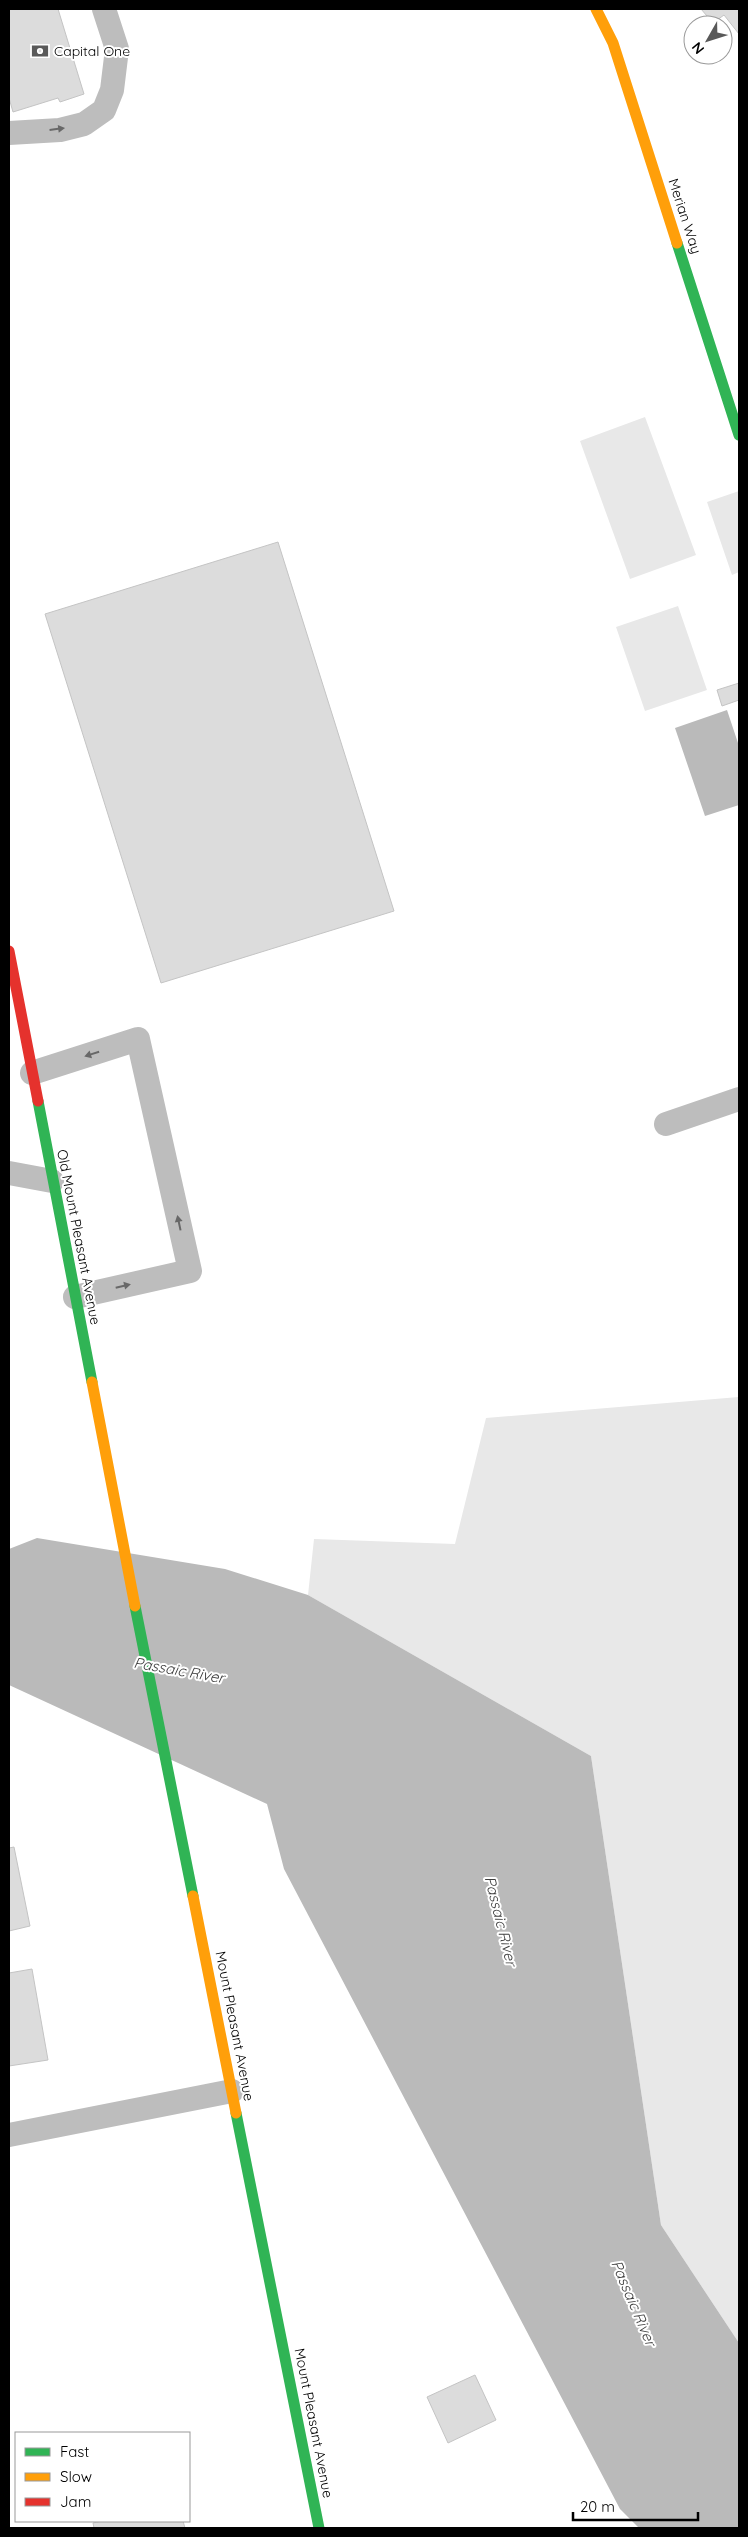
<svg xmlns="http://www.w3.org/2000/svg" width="748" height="2537" font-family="Quicksand,sans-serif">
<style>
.green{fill:#e8e8e8}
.water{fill:#bababa}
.building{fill:#dcdcdc;stroke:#c4c4c4}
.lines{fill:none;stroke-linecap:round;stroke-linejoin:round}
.lane{stroke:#bdbdbd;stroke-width:24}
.fast{stroke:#30b455;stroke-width:11}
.slow{stroke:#ff9f0a;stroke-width:11}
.jam{stroke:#e5322d;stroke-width:11}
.oneway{fill:#686868}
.labels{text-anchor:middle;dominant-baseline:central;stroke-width:4;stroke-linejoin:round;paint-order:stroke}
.poi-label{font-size:14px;fill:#000;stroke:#fff;text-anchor:start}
.street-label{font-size:14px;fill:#000;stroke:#fff}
.water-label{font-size:15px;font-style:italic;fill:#3e3e3e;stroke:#fff}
</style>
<rect width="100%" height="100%" fill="#fff"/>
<!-- green -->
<path class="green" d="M645,417L696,555L630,579L580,441Z
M739,491V572L732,575L707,502Z
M678,606L707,690L645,711L616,627Z
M739,1397V2343L661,2225L591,1756L308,1595L314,1539L455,1544L486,1418Z"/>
<!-- water -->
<path class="water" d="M727,710L739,746V805L705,816L675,728Z
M37,1538L225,1569L308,1595L591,1756L661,2225L739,2343V2528H639L620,2509L284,1869L267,1804L9,1685V1549Z"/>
<!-- building -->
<path class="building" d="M9,9H58L84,94L60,102L58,98L13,112L9,98Z
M701,9H739V34L724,15L713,23Z
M278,542L394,911L161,983L45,614Z
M739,683V700L722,706L717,690Z
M14,1847L30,1926L9,1931V1848Z
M32,1969L48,2060L9,2066V1973Z
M475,2375L496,2420L448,2443L427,2397Z
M102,2521H183L185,2528H94L93,2523Z"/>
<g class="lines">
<!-- lane -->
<path class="lane" d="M9,133L60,130L84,124L104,110L112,90L117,49L104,9
M32,1073L138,1039L190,1271L75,1297
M666,1124L739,1099
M9,1173L52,1181
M9,2135L232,2091"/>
<!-- fast -->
<path class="fast" d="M677,243L739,435
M38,1101L92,1382
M135,1606L193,1896
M236,2113L319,2528"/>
<!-- slow -->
<path class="slow" d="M596,9L613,43L677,243
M92,1382L135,1606
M193,1896L236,2113"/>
<!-- jam -->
<path class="jam" d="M9,951L38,1101"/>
</g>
<!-- one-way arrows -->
<defs><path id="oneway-solid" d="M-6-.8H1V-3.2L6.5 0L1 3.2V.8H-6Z" transform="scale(1.25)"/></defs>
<g class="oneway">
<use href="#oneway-solid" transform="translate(57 129) rotate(-7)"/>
<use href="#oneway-solid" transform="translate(92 1054) rotate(162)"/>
<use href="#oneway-solid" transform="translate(179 1223) rotate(-102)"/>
<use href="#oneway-solid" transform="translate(123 1286) rotate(-13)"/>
</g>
<!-- icons -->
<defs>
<g id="bank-bare" transform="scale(1.35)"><path d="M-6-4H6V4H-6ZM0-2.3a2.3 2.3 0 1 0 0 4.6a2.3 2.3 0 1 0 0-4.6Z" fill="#595959" stroke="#fff" stroke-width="2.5" paint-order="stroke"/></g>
</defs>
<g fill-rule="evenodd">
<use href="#bank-bare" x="40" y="51"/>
</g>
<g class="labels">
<!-- poi labels -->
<g class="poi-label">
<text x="54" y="51">Capital One</text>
</g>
<!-- street labels -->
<g class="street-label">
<text transform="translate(685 216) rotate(72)">Merian Way</text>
<text transform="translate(79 1237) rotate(79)">Old Mount Pleasant Avenue</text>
<text transform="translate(235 2026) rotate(79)">Mount Pleasant Avenue</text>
<text transform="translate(314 2423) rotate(79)">Mount Pleasant Avenue</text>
</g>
<!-- water labels -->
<g class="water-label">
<text transform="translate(179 1670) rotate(10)">Passaic River</text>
<text transform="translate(501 1921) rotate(76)">Passaic River</text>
<text transform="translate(634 2303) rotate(67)">Passaic River</text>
</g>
</g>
<!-- border -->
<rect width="748" height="2537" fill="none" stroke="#000000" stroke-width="20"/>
<!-- legend -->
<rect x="15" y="2432" width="175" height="90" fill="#ffffff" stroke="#999999"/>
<rect x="25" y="2448" width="25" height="8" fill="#30b455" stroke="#999999"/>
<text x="60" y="2457" font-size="15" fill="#000000">Fast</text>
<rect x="25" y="2473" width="25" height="8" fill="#ff9f0a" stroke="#999999"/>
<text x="60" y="2482" font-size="15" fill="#000000">Slow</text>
<rect x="25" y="2498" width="25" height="8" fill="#e5322d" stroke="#999999"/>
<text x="60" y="2507" font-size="15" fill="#000000">Jam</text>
<!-- north arrow -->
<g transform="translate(708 40) rotate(231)"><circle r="24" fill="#ffffff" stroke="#999999"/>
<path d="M0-4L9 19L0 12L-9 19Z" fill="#595959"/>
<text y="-8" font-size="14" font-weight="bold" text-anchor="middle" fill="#000000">N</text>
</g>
<!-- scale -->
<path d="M573 2512v8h125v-8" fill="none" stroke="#000000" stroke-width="2.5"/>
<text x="580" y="2512" font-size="15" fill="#000000" stroke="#ffffff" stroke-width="4" paint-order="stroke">20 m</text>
</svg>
